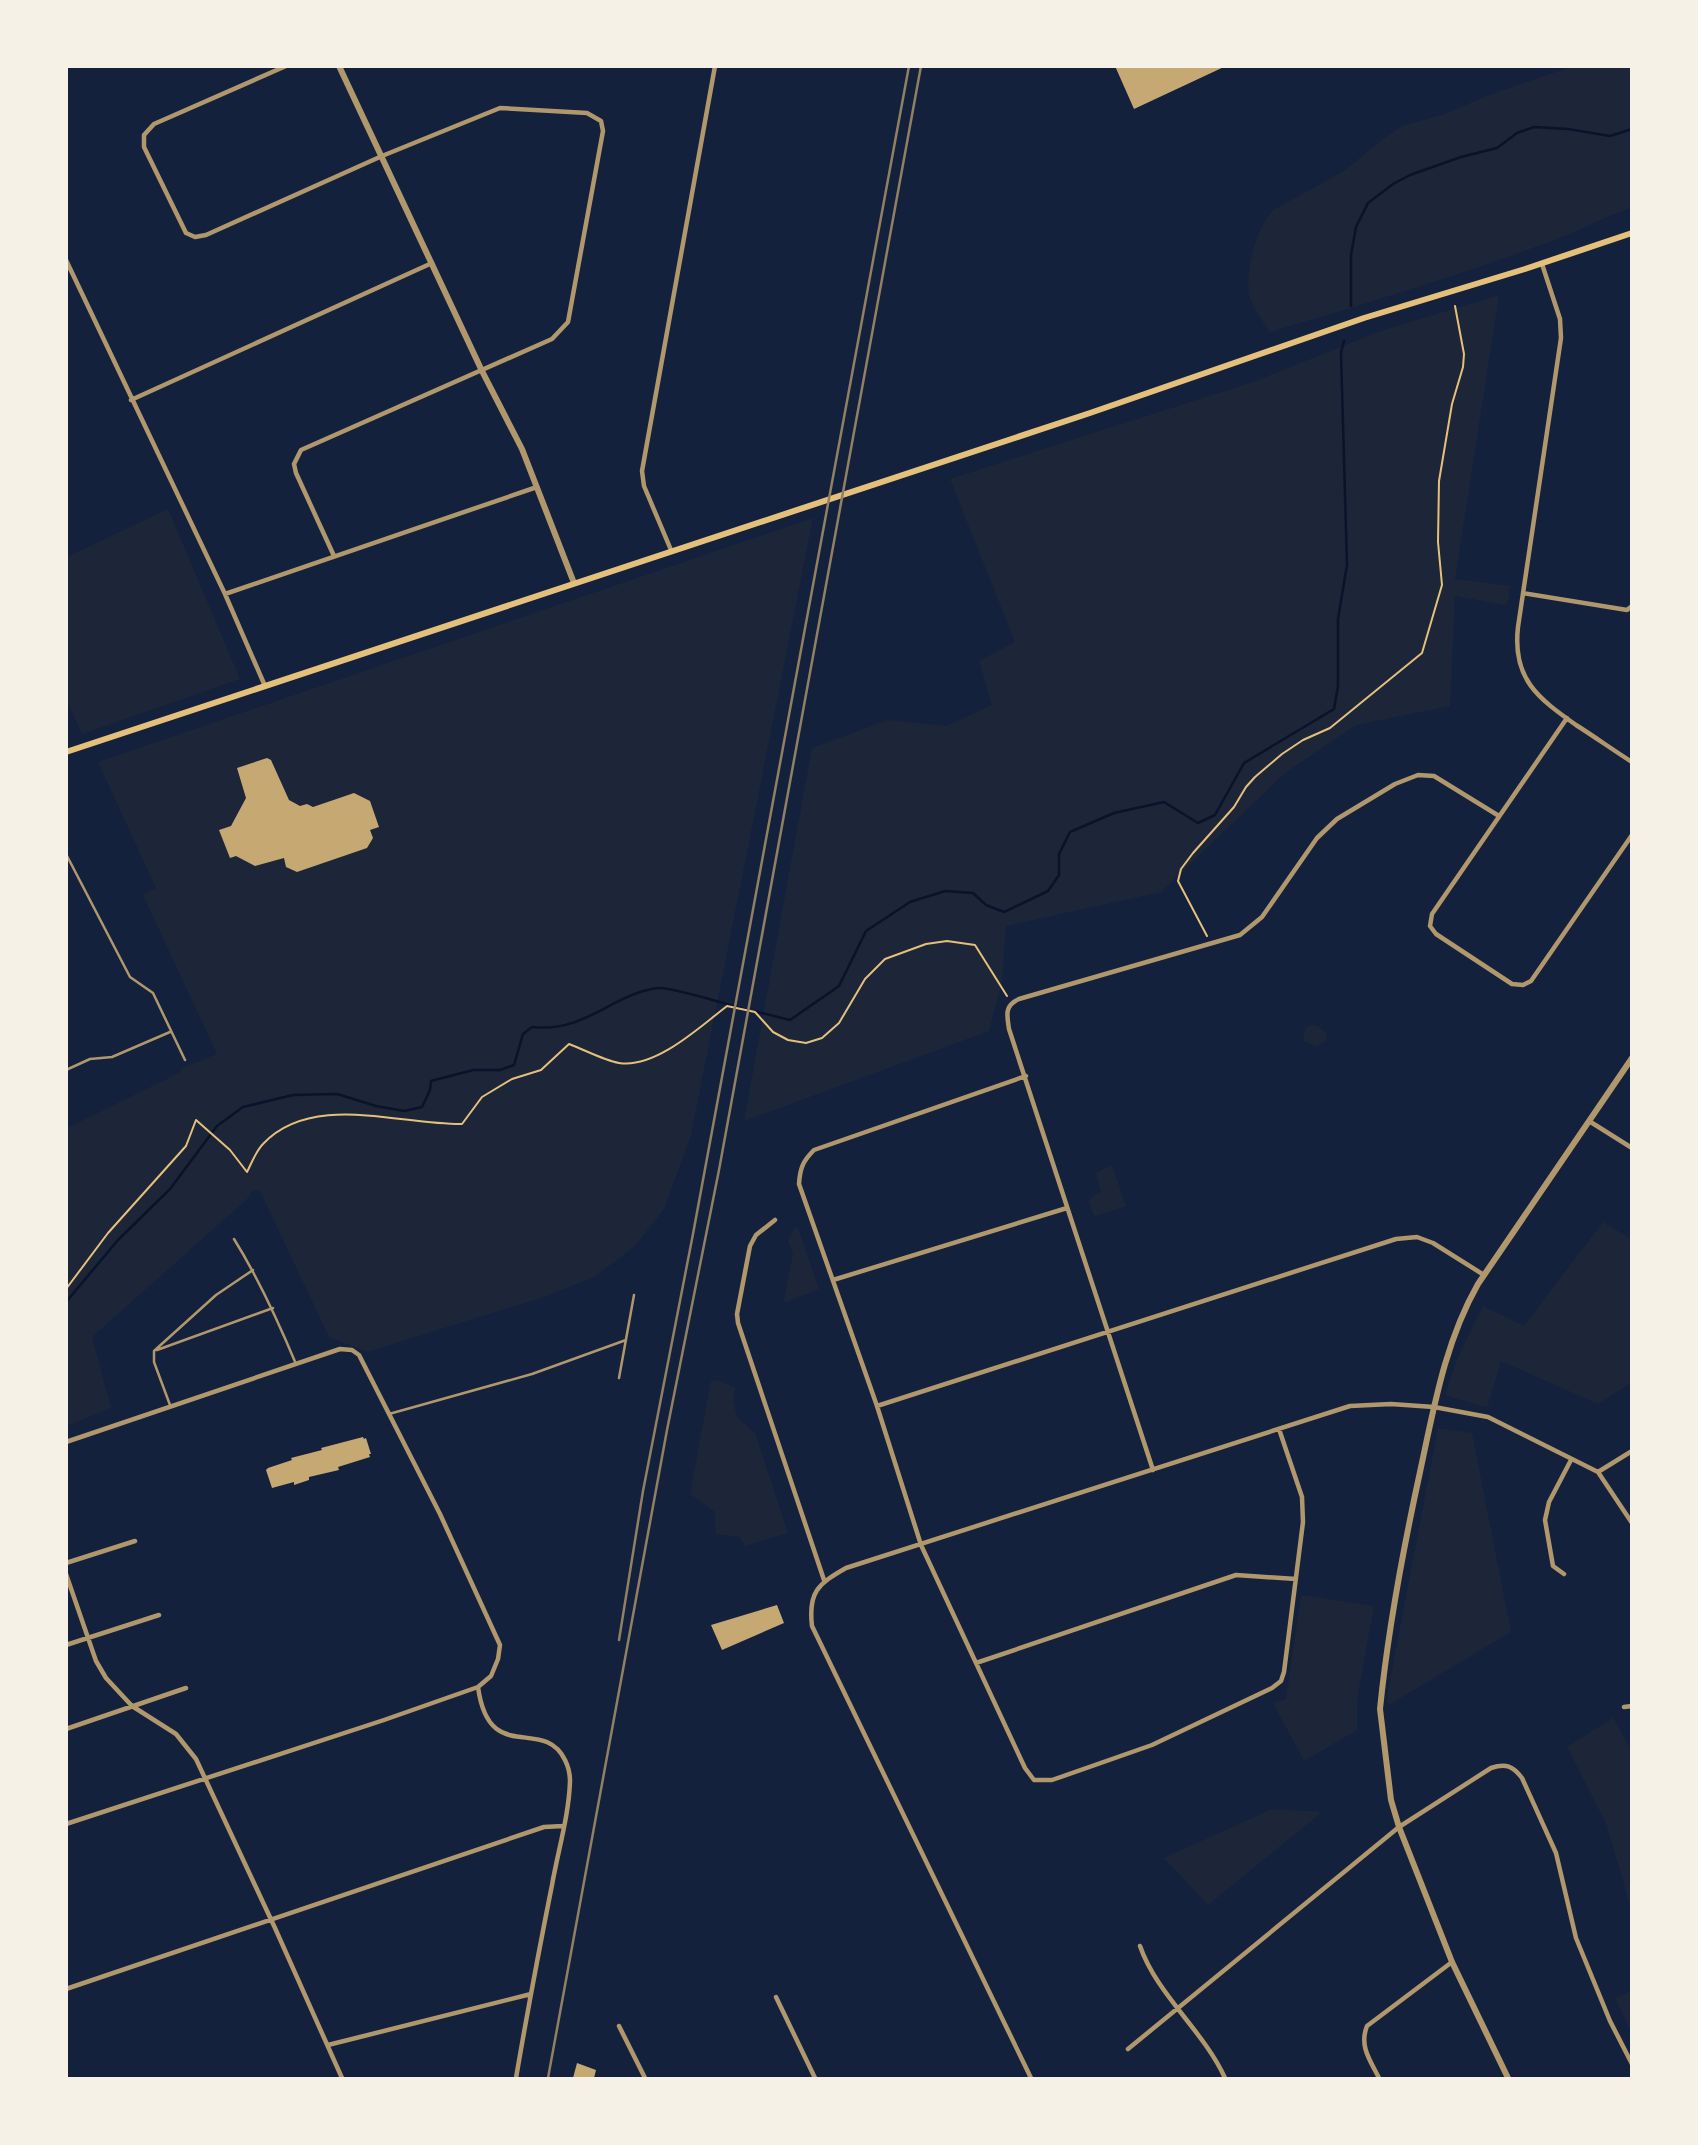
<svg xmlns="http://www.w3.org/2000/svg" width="1698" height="2145" font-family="Jost,sans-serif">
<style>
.green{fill:#1d2539}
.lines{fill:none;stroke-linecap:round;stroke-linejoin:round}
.stream{stroke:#0b132b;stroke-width:2.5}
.building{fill:#c6a872}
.path{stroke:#e5c07b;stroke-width:2}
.service{stroke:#b1986c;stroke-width:2.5}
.minor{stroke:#b1986c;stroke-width:4.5}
.tertiary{stroke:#b1986c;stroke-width:6}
.secondary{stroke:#e5c07b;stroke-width:6}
.rail{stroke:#918062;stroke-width:2.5}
</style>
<rect width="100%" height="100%" fill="#14213d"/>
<!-- green -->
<path class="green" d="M1571,67H1631V208C1602,217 1580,231 1552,241C1460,275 1365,304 1270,332C1263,321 1254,310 1250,298C1243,275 1257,224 1275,209L1344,171L1382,140L1402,126L1445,114L1489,95Z
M1499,295L1455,579L1510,586L1507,605L1455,596L1450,706L1356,725L1285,773L1161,892L1006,926L1002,981L989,1031L744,1121L812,748L888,720L947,726L992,705L979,661L1015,642L950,479L1253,382L1378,332Z
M168,509L240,679L82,734L67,701V557Z
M813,518L691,1135L664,1209L635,1246L594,1277L547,1296L367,1352L329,1337L260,1191L253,1190L247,1199L92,1337L111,1408L67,1426L66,1136L69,1127L181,1072L180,1069L217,1054L143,895L156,888L98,762Z
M1310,1025L1318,1026L1327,1034L1326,1040L1317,1047L1303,1041L1305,1029Z
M1112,1165L1126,1206L1096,1216L1093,1214L1089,1201L1091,1198L1101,1192L1096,1173Z
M1603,1222L1631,1239V1383L1598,1404L1501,1361L1487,1408L1445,1395L1458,1357L1483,1306L1524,1326Z
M794,1228H798L819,1289L786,1302L784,1300L793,1254L788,1241Z
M718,1380L735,1388L733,1401L737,1417L755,1433L788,1533L745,1546L740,1537L716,1534L715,1512L690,1494L711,1381Z
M1438,1428L1472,1433L1511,1632L1387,1706L1388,1691Z
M1301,1595L1374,1606L1357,1699V1730L1304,1761L1273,1703L1286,1699Z
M1613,1718L1631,1749V1908L1606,1823L1567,1747Z
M1272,1809L1322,1812L1208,1905L1164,1858Z
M1631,1991V2032L1615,1998Z"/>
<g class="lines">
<!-- stream -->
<path class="stream" d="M1351,306V255L1356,227L1368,203L1393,184L1410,175L1461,157L1497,148L1517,133L1534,127L1568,129L1610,136L1632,129
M754,1011L790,1020L839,986L866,931L910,902L945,891L973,893L986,905L1004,912L1048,891L1059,875V854L1070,832L1114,813L1164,802L1198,823L1215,815L1244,763L1334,709L1338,686V619L1347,565L1341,352L1344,341
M66,1302L118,1240L170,1189L217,1126L243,1107L293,1095L337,1094L376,1106L404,1111L422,1107L430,1090L431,1081L473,1070H500L514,1065L523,1034L532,1027C586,1033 611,994 658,988C672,987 730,1005 747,1010"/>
</g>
<!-- building -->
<path class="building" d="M1115,66H1226L1134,109Z
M267,758L271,760L289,800L300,806L307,804L313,807L354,793L370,801L379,827L370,830L373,838L367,848L297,872L286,867L284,858L255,866L236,856L230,858L219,830L231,826L246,798L237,768Z
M363,1437L364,1439L366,1438L371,1454H369L370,1457L338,1467L339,1470L309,1477V1480L294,1485V1482L272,1488L266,1470L268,1468L292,1460L291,1458L322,1450L321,1448Z
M777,1605L784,1623L722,1650L711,1625Z
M577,2063L596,2070L594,2078H573Z"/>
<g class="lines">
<!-- path -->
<path class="path" d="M1207,936L1178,881L1181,869L1193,853L1234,807L1246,787L1255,777L1282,754L1303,740L1330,728L1422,653L1442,585L1438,542L1439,481L1452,404L1463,367L1464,354L1455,306
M66,1289L108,1233L186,1146L196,1120L230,1150L247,1172C252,1162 256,1151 263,1144C312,1092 400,1125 462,1124L482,1097L512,1079L541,1070L569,1044C585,1050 603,1060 619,1063C655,1069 700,1027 727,1006L755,1012L773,1032L788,1040L806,1043L822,1038L839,1023L865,979L885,959L926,944L947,941L975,945L1007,996"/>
<!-- service -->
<path class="service" d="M66,854L130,977L153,993L185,1060
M66,1070L90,1059L112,1057L170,1032
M234,1239C259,1279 278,1321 296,1364
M157,1350L273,1308
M619,1378L634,1295
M170,1405L154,1362V1351L216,1295L253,1270
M389,1414L532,1374L626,1340"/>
<!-- minor -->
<path class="minor" d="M286,66L154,124L144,135V147L186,233L195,237L206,235L382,156L500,108L587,113L601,121L603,131L568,322L552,339L301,450L294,464L296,473L334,556
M66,260L225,594L265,686
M1542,264L1560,319L1561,338L1518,627C1512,679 1538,698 1576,725C1595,737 1613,750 1632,762
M131,400L432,263
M671,550L644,486L642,471L715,66
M1523,593L1627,610L1632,606
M225,594L537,487
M1567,718L1432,914L1430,926L1436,934L1512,984L1523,985L1531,981L1632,835
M1026,1076L814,1150C803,1161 800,1168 799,1184L877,1406L921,1545L1025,1768L1034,1780H1052L1152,1745L1272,1688L1281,1681L1284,1672L1303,1522L1302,1497L1279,1429
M1589,1121L1632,1148
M775,1220L756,1235L750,1246L737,1314L738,1323L824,1580
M833,1280L1067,1208
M877,1406L1396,1239L1417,1237L1433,1243L1484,1275
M66,1442L340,1349L352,1350L359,1355L440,1514L500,1645L498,1659L491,1676L478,1687L384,1720L66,1824
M1153,1470L1009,1029C1007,1015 1004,1006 1019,999L1240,935L1262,917L1317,838L1337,819L1395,784L1418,775L1434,776L1499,816
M1598,1472L1632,1451
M66,1563L135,1541
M66,1574L96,1661L106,1678L132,1706L176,1734L196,1759L275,1928L342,2078
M1564,1574L1553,1566L1545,1520L1549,1502L1571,1460
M66,1645L159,1615
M976,1663L1236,1575L1296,1579
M478,1687C489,1767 543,1715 565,1760C568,1766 570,1774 570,1781C569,1815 558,1851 552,1885C539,1950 527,2014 516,2078
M1624,1707L1632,1706
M66,1729L186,1688
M1140,1946C1157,1995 1203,2030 1225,2078
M66,1989L544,1827L563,1826
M776,1997L815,2078
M619,2026L645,2078
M328,2045L531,1994
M1128,2049L1399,1827L1491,1768C1506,1763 1513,1766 1522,1778L1556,1853L1576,1938L1610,2021L1632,2064
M1031,2078L812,1626C808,1592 818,1584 846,1568L1350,1406L1391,1404L1434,1407L1488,1417L1598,1472L1632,1523
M1379,2078C1370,2060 1359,2046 1367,2026L1452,1962"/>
<!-- tertiary -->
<path class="tertiary" d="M339,66L482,371L522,449L574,583
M1508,2078L1452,1962L1399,1827L1391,1800L1380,1709C1388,1629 1403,1550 1420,1472C1434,1407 1445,1342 1478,1284L1632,1058"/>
<!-- secondary -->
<path class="secondary" d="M66,752L1090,413L1364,318L1525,269L1632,233"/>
<!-- rail -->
<path class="rail" d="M619,1640L643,1491L693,1234L909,66
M548,2078L667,1430L719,1170L921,66"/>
</g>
<!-- border -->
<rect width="1698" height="2145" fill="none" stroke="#f6f1e7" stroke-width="136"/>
</svg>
